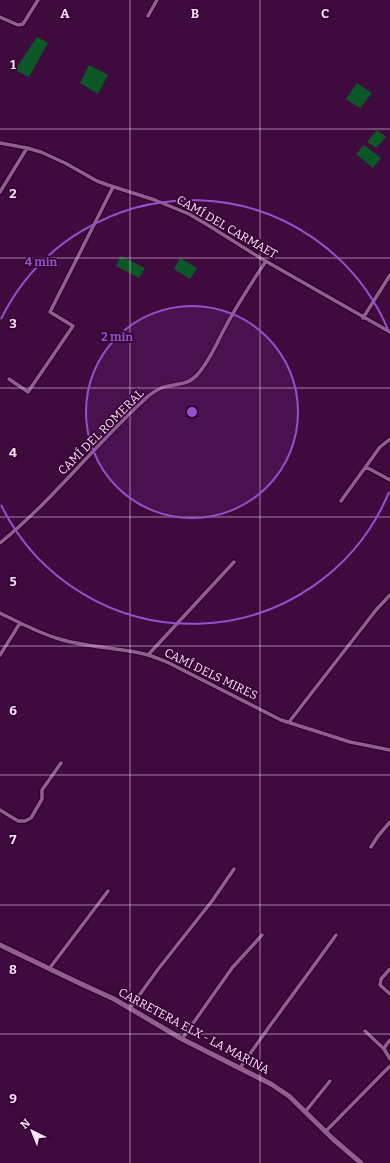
<svg xmlns="http://www.w3.org/2000/svg" width="390" height="1163" font-family="Bitter,serif">
<style>
.water{fill:#0b5826}
.lines{fill:none;stroke-linecap:round;stroke-linejoin:round}
.minor-casing{stroke:#200020;stroke-width:5.5}
.secondary-casing{stroke:#200020;stroke-width:7}
.minor{stroke:#955c91;stroke-width:3.5}
.secondary{stroke:#955c91;stroke-width:5}
.grid{fill:none;stroke:#fee3fb;stroke-width:1;stroke-opacity:0.55}
.ring{fill:none;stroke:#9551cb;stroke-width:2}
.labels{text-anchor:middle;dominant-baseline:central;stroke-width:3.5;stroke-linejoin:round;paint-order:stroke}
.street-label{font-size:12px;fill:#fee3fb;stroke:#340033}
.grid-label{font-size:13px;text-anchor:middle;font-weight:bold;fill:#fee3fb;stroke:#340033;stroke-width:3.5;stroke-linejoin:round;paint-order:stroke}
.centre{fill:#9551cb;stroke:#340033;stroke-width:2}
.ring-label{font-size:12px;text-anchor:middle;font-weight:bold;fill:#9551cb;stroke:#340033;stroke-width:3.5;stroke-linejoin:round;paint-order:stroke}
</style>
<rect width="100%" height="100%" fill="#3f0a3e"/>
<!-- water -->
<path class="water" d="M37,37L48,43L29,77L15,70Z
M89,65L108,75L98,94L80,83Z
M357,83L372,93L360,108L346,99Z
M377,130L386,137L376,148L367,142Z
M364,145L381,158L373,168L356,154Z
M121,256L145,268L139,278L116,266Z
M180,258L197,268L190,279L174,269Z"/>
<g class="lines">
<!-- minor casing -->
<g class="minor-casing">
<path id="minor" d="M148,16L157,0
M0,17L18,25L23,24L38,0
M0,143L27,148L41,152L65,163L97,181L108,185L155,200L189,214L211,227L262,259L390,332
M0,192L27,148
M363,318L390,275
M9,379L28,392L73,326L50,312L113,187
M366,467L390,480
M341,501L380,447L390,439
M0,543C53,500 94,446 144,400C148,396 155,391 161,388C174,383 186,387 197,375C210,361 217,342 226,326C238,303 252,282 266,261
M0,613C18,622 37,632 56,638C83,647 112,647 140,653C150,655 160,659 169,663L281,720L350,742L390,750
M0,655L20,623
M148,655L234,562
M289,722L376,610L390,595
M0,810L18,821H25L31,818L42,799V790L61,763
M371,847L378,836L390,822
M49,969L108,891
M390,969L381,979L380,985L390,994
M130,1008L159,968L212,901L234,869
M365,1031L384,1049
M182,1039L232,968L262,935
M390,1040L386,1045L384,1049L390,1059
M240,1068C271,1023 304,980 336,935
M305,1112L330,1081
M325,1132L390,1066"/>
</g>
<!-- secondary casing -->
<g class="secondary-casing">
<path id="secondary" d="M0,945L77,982L114,999L182,1039L271,1084L289,1096L333,1139L361,1163"/>
</g>
<!-- minor -->
<use href="#minor" class="minor"/>
<!-- secondary -->
<use href="#secondary" class="secondary"/>
</g>
<!-- grid -->
<path class="grid" d="M130,0V1163M260,0V1163M0,129H390M0,258H390M0,388H390M0,517H390M0,646H390M0,775H390M0,905H390M0,1034H390"/>
<!-- distance rings -->
<circle cx="192" cy="412" r="106" fill="#9551cb" fill-opacity=".12"/>
<g class="ring">
<circle cx="192" cy="412" r="106"/>
<path d="M389 492A213 213 0 0 1 1 505M1 319A213 213 0 0 1 389 332"/>
</g>
<g class="labels">
<!-- street labels -->
<g class="street-label">
<text transform="translate(227 227) rotate(30)">CAMÍ DEL CARMAET</text>
<text transform="translate(101 432) rotate(-45)">CAMÍ DEL ROMERAL</text>
<text transform="translate(211 674) rotate(26)">CAMÍ DELS MIRES</text>
<text transform="translate(194 1031) rotate(28)">CARRETERA ELX - LA MARINA</text>
</g>
</g>
<g class="grid-label">
<text x="65" y="18">A</text>
<text x="195" y="18">B</text>
<text x="325" y="18">C</text>
<text x="13" y="69">1</text>
<text x="13" y="198">2</text>
<text x="13" y="328">3</text>
<text x="13" y="457">4</text>
<text x="13" y="586">5</text>
<text x="13" y="715">6</text>
<text x="13" y="844">7</text>
<text x="13" y="974">8</text>
<text x="13" y="1103">9</text>
</g>
<circle cx="192" cy="412" r="6" class="centre"/>
<g class="ring-label">
<text x="41" y="266">4 min</text>
<text x="117" y="341">2 min</text>
</g>
<!-- north arrow -->
<g transform="translate(32 1131) rotate(317)" stroke="#340033" stroke-width="3" paint-order="stroke">
<path d="M0-3L7 15L0 10L-7 15Z" fill="#fee3fb"/>
<text y="-6" font-size="11" font-weight="bold" text-anchor="middle" fill="#fee3fb">N</text>
</g>
</svg>
